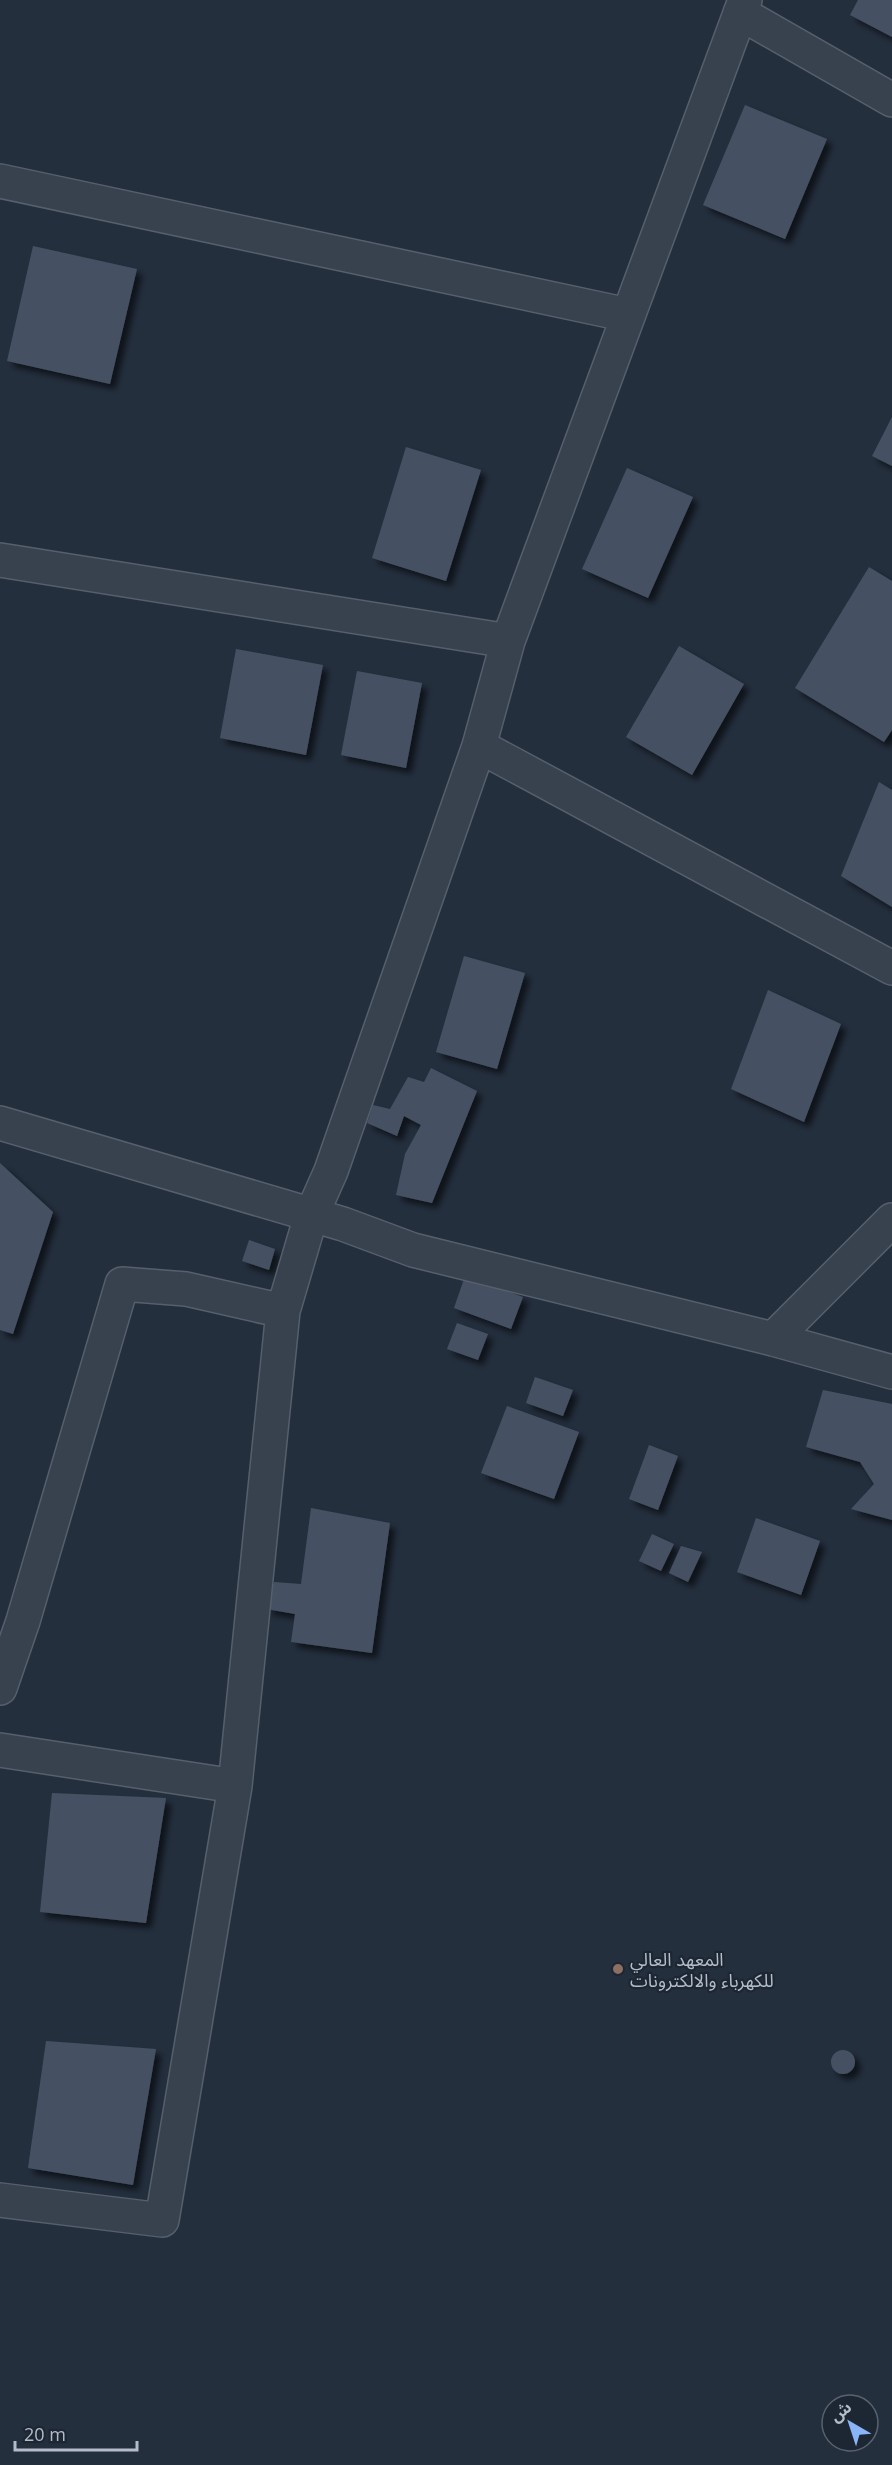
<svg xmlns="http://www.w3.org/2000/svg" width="892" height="2465" font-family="'Open Sans','Noto Sans Arabic',sans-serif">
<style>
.building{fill:#455162;filter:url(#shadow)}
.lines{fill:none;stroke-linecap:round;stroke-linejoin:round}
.minor-casing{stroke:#565f6c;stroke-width:36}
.minor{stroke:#38414e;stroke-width:33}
.education-dot{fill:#8d6e63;stroke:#1d2633;stroke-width:2}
.labels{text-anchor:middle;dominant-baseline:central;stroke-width:4.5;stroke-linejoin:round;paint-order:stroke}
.poi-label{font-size:18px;fill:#b4bcc9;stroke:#1d2633;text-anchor:start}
</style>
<defs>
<filter id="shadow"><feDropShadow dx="5.5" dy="5.5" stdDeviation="3" flood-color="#0009"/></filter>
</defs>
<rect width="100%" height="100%" fill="#242f3e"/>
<!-- building -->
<path class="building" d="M858,0H892V37L850,15Z
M745,105L827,139L785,239L703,205Z
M33,246L137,269L110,384L7,361Z
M892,417V466L872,456Z
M406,447L481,470L446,581L372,558Z
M627,468L693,497L648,598L582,569Z
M869,567L892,581V730L884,742L795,688Z
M679,646L744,684L692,775L626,737Z
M236,649L323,665L306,755L220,738Z
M357,671L422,683L406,768L341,755Z
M879,782L892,790V907L841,876Z
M464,956L525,973L497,1069L436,1052Z
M768,990L841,1024L804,1122L731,1089Z
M431,1068L477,1091L432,1203L396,1195L405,1154L421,1125L404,1116L397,1136L367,1123L373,1105L390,1109L408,1077L424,1082Z
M0,1163L53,1212L13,1334L0,1330Z
M249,1240L275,1249L269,1270L242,1261Z
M465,1276L523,1297L511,1329L454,1308Z
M457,1323L488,1334L478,1360L447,1349Z
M535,1377L573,1390L563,1416L526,1403Z
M823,1390L892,1404V1520L851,1509L874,1484L860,1462L806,1447Z
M507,1406L579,1432L554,1499L481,1473Z
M649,1445L678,1456L658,1510L629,1499Z
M311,1508L390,1523L372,1653L291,1642L295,1614L266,1609L274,1582L301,1584Z
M756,1518L820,1541L801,1595L737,1572Z
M652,1534L674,1544L661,1571L639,1561Z
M681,1546L702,1552L688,1582L669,1573Z
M52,1793L166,1798L146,1923L40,1912Z
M46,2041L156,2049L133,2185L28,2168Z
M831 2062a12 12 0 1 1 24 0a12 12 0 1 1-24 0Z"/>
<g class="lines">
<!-- minor casing -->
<g class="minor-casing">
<path id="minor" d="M740,13L892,100
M0,181L628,315
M0,560L508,641
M479,746L892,968
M0,1123L343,1224L413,1250L773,1339L892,1372
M773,1339L892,1220
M0,1688L23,1621L122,1284L186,1289L283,1311
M0,1750L235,1786
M0,2200L162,2220L235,1786L283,1311L311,1216L331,1171L479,746L508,641L745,0"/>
</g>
<!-- minor -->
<use href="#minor" class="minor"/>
</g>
<!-- markers -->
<circle class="education-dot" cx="618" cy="1969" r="6"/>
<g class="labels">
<!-- poi labels -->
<g class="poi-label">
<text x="630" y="1959">المعهد العالي<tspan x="630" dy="21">للكهرباء والالكترونات</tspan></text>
</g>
</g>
<!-- north arrow -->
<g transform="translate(850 2423) rotate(321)"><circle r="28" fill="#1d2633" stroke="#59626f" stroke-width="1.5"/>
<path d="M0-4.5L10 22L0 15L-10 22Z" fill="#8ab4f8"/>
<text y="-9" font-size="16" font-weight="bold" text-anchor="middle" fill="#b4bcc9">ش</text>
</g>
<!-- scale -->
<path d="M15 2441v9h122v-9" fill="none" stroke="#b4bcc9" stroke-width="3"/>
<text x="24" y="2441" font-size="18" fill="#b4bcc9" stroke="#1d2633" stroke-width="4.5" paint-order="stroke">20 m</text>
</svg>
